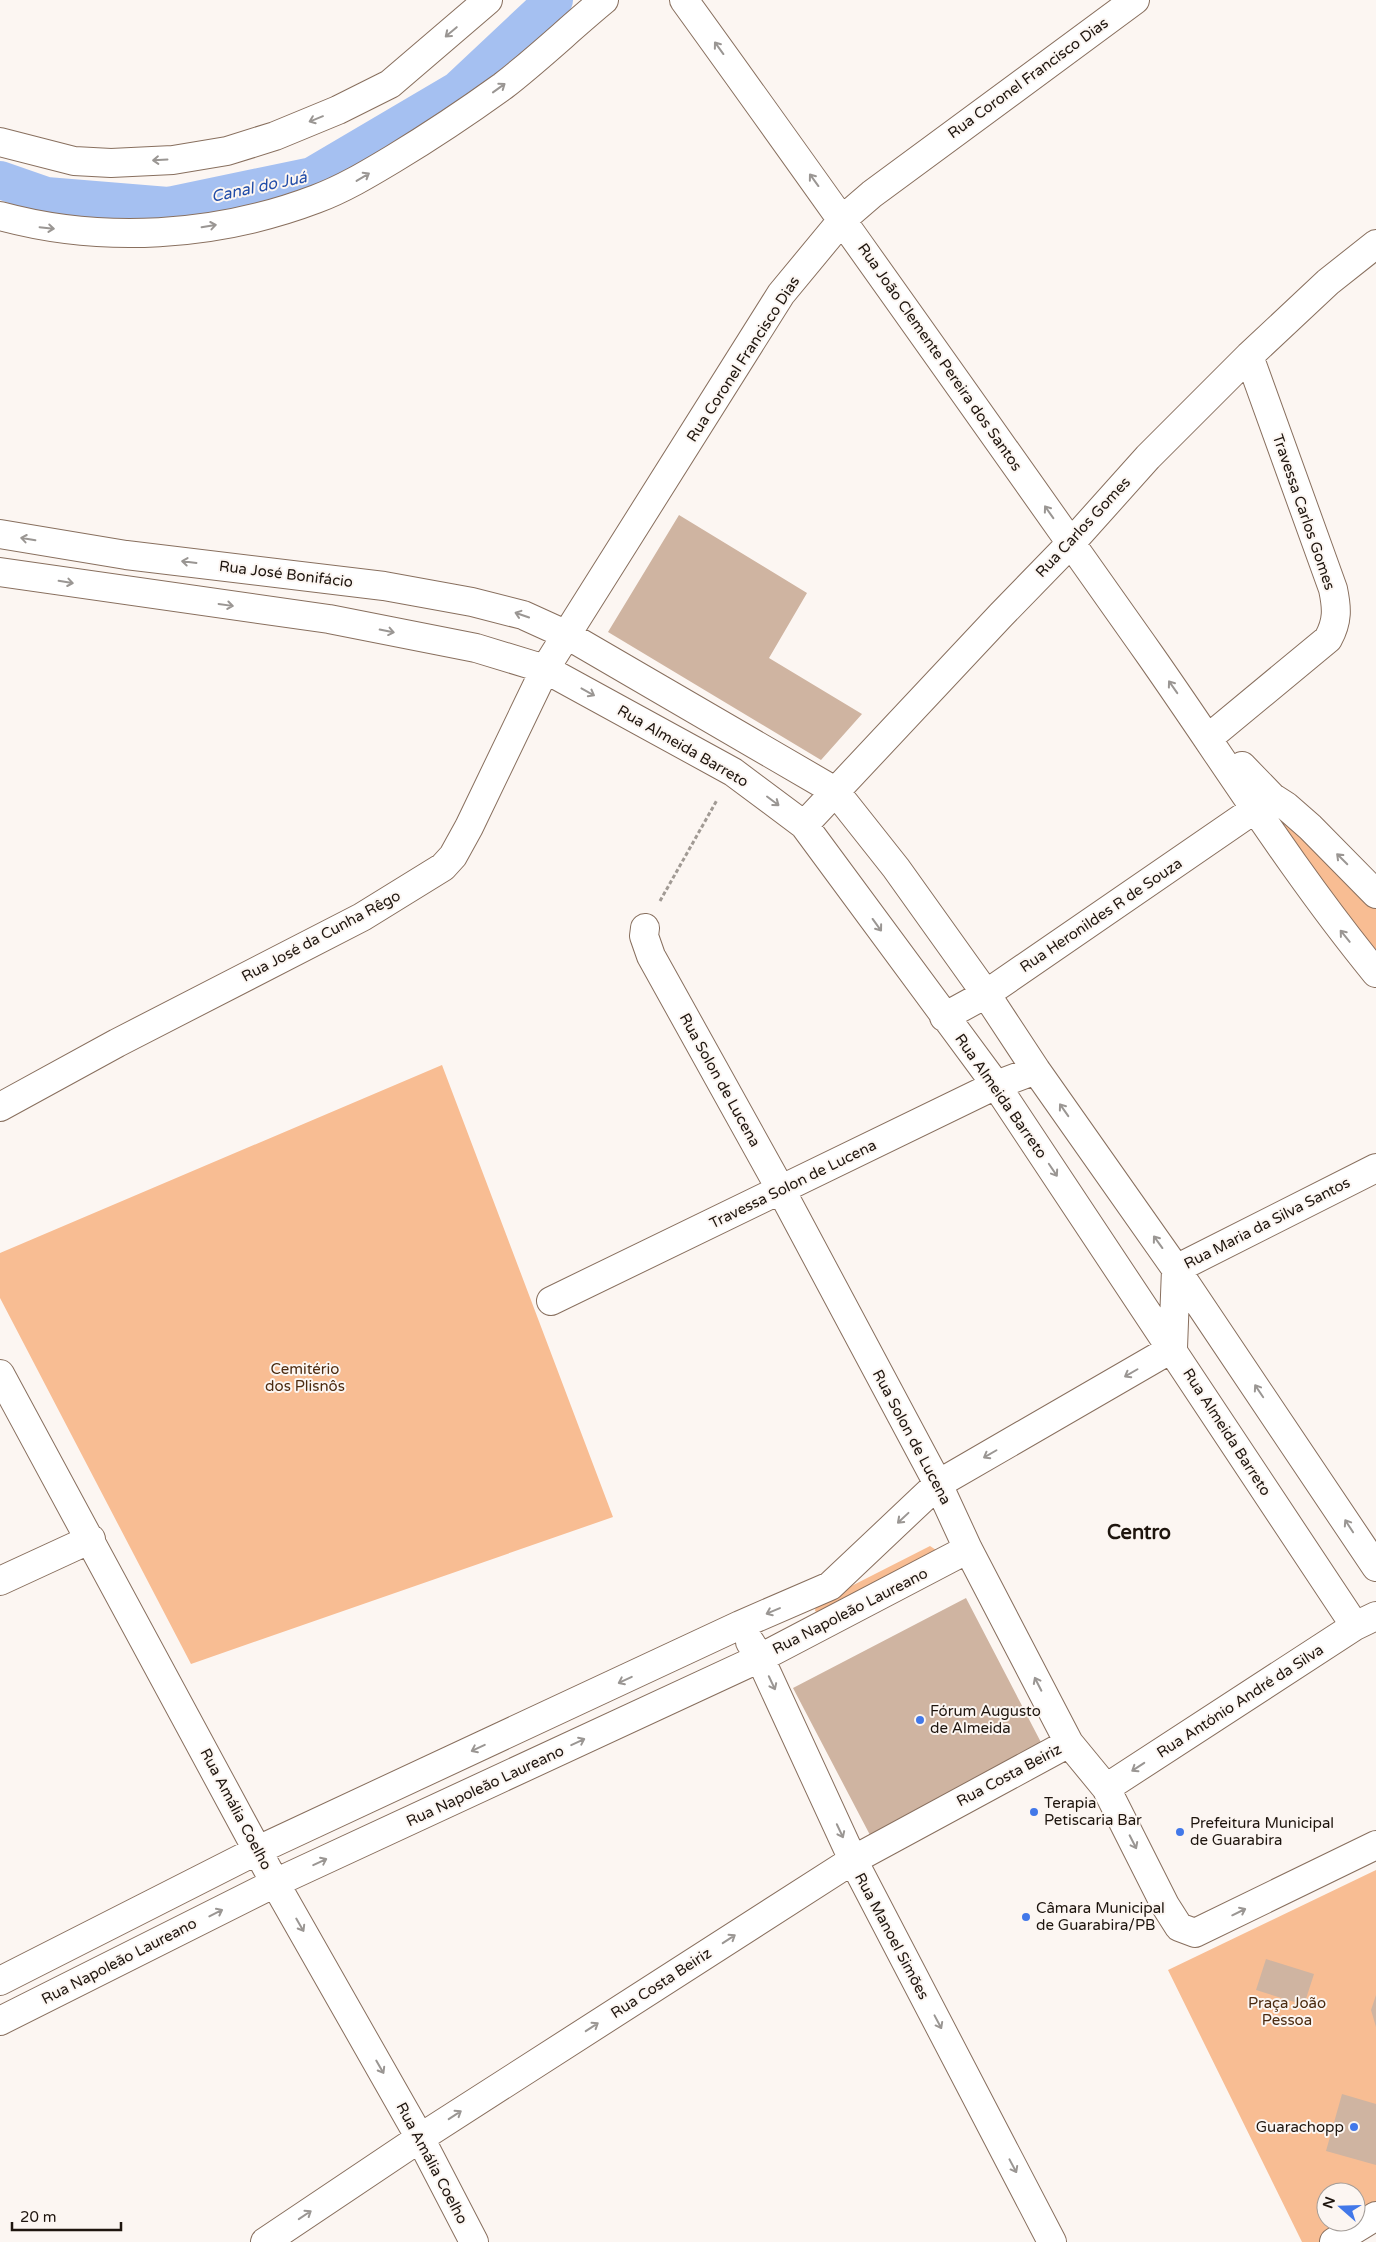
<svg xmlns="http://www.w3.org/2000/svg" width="1376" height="2242" font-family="'Varela Round',sans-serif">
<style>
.green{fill:#f8bd93;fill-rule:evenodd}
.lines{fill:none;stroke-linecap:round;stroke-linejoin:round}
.canal{stroke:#a5c0f1;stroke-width:38}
.building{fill:#cfb4a1}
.minor-casing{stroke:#886f5e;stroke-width:30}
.tertiary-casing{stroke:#886f5e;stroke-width:30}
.secondary-casing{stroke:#886f5e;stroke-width:30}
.path{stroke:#a19a94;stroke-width:3;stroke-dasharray:4 2.5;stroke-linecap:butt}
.minor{stroke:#fff;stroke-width:28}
.tertiary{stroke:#fff;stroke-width:28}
.secondary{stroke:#fff;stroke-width:28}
.oneway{stroke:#9a9693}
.poi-dot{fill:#4278e9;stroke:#fcf6f2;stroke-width:2}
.labels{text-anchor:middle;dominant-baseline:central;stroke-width:4;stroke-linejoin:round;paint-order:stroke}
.street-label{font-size:15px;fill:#1e150e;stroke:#fcf6f2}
.park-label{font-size:15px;fill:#4c2b10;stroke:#fcf6f2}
.poi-label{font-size:15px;fill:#1e150e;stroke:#fcf6f2;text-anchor:start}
.water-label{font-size:16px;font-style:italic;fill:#204ca8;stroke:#fcf6f2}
.district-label{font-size:20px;font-weight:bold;fill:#1e150e;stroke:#fcf6f2}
</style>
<rect width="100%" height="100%" fill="#fcf6f2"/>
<!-- green -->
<path class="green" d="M1269,807L1376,909V960Z
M442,1065L613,1517L191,1664L0,1298V1253Z
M930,1546L936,1550L934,1554L818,1613L815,1611L816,1604Z
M1376,1870V2210L1325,2242H1302L1168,1970ZM1326,2192H1356V2222H1326Z"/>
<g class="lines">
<!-- canal -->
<path class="canal" d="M0,180L46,196L168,206L312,176L458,90L554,0"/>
</g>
<!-- building -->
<path class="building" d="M679,515L807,593L769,658L862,714L821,760L608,632Z
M966,1598L1046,1752L870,1835L793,1688Z
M1266,1959L1314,1974L1304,2005L1256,1990Z
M1376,1995V2027L1371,2010Z
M1342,2094L1376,2104V2165L1326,2151Z"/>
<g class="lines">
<!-- minor casing -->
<g class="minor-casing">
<path id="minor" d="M684,0C841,217 995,436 1150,655C1225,762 1294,873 1376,973
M0,534L126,555L384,586L472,602L523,615L567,635L835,791L896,868L986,994L1036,1070L1176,1269L1376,1567
M0,572L329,619L476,648L545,669L733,772L804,825L996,1085L1355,1626
M1212,735L1328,639C1338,621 1337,608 1333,589L1249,356
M1242,766L1272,797L1286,806L1310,827L1376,894
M804,825L1001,615L1071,543L1148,457L1249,356L1328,282L1376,244
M645,928L644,936L651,956L781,1190L938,1484L968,1549L1069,1743L1106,1788L1165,1905L1179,1927L1195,1933L1376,1845
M944,1017L986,994L1255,809
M0,1107L117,1043L362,917L443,867L453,856L469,827L545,669L781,294L843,219L872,194L1135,0
M551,1301L996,1085L1036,1070
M0,1374L275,1883L420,2138L474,2242
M0,1581L91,1539
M750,1642L760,1658L853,1860L1052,2242
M1106,1788L1355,1626L1376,1616
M0,1981L258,1850L740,1625L830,1586L938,1484L1173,1348L1176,1269L1376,1168
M0,2021L275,1883L760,1658L968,1549
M265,2242L420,2138L853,1860L1069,1743"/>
</g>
<!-- tertiary casing -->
<g class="tertiary-casing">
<path id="tertiary" d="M0,142L74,161L111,163L173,160L227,151L275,136L338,110L390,84L488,0
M0,216C103,244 216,237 316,199C343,189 368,174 393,159C431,136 467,112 503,86C538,59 570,28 604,0"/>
</g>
<!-- secondary casing -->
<g class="secondary-casing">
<path id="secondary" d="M1334,2242L1376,2216"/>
</g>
<!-- path -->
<path class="path" d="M660,901L717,800"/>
<!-- minor -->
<use href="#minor" class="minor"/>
<!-- tertiary -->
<use href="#tertiary" class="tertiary"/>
<!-- secondary -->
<use href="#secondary" class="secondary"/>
</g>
<!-- one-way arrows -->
<defs><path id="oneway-shaft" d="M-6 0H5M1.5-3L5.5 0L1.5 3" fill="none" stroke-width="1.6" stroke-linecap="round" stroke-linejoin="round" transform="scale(1.25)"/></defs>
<g class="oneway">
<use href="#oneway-shaft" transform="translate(451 32) rotate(140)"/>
<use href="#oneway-shaft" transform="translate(719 48) rotate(-126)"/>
<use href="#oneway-shaft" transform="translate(499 88) rotate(-36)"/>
<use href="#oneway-shaft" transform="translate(316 119) rotate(158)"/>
<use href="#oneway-shaft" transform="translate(160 160) rotate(177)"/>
<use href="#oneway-shaft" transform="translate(363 177) rotate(-31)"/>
<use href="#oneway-shaft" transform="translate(814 180) rotate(-126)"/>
<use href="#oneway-shaft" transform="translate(209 226) rotate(-9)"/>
<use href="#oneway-shaft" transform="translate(47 228) rotate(6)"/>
<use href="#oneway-shaft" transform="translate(1049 512) rotate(-125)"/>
<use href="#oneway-shaft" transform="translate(28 539) rotate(-171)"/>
<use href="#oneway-shaft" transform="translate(189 562) rotate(-173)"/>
<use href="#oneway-shaft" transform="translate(66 582) rotate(9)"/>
<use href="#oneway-shaft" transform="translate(226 605) rotate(8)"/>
<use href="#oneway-shaft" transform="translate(522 615) rotate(-161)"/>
<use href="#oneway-shaft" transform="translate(387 631) rotate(11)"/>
<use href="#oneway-shaft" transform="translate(1173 687) rotate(-125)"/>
<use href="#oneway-shaft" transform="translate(588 692) rotate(29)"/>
<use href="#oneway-shaft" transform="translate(773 801) rotate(37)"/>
<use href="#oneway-shaft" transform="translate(1342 859) rotate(-135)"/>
<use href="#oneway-shaft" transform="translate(877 925) rotate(54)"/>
<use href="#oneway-shaft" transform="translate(1345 936) rotate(-129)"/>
<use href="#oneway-shaft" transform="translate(1064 1110) rotate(-125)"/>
<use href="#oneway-shaft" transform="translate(1053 1170) rotate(56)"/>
<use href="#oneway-shaft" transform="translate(1158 1242) rotate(-126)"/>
<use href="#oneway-shaft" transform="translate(1131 1373) rotate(150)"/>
<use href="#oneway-shaft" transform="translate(1259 1391) rotate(-124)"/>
<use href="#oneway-shaft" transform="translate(990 1454) rotate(150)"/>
<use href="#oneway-shaft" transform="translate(903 1518) rotate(137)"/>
<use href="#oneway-shaft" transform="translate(1349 1526) rotate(-123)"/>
<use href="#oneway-shaft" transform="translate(773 1611) rotate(157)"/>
<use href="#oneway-shaft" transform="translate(625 1680) rotate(155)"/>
<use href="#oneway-shaft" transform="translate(772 1683) rotate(65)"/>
<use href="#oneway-shaft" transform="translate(1038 1684) rotate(-117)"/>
<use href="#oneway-shaft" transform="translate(578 1742) rotate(-25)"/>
<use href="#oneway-shaft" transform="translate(478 1748) rotate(155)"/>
<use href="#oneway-shaft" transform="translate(1138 1767) rotate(147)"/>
<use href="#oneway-shaft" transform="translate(840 1831) rotate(65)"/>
<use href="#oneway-shaft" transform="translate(1133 1842) rotate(63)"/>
<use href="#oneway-shaft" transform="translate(320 1862) rotate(-25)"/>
<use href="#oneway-shaft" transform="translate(1239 1912) rotate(-26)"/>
<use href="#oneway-shaft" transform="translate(216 1913) rotate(-27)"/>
<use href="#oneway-shaft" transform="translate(300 1925) rotate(60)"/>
<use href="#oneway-shaft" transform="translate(729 1939) rotate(-33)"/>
<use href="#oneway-shaft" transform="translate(938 2022) rotate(62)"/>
<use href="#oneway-shaft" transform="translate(592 2027) rotate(-33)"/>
<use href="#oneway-shaft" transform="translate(380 2067) rotate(60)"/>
<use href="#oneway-shaft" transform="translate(455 2115) rotate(-33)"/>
<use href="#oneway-shaft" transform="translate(1013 2166) rotate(62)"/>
<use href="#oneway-shaft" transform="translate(305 2215) rotate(-34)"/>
</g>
<!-- markers -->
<g class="poi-dot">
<circle cx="920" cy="1720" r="5"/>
<circle cx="1034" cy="1812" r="5"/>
<circle cx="1180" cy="1832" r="5"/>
<circle cx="1026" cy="1917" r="5"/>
<circle cx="1354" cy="2127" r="5"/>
</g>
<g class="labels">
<!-- street labels -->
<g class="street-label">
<text transform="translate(1028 78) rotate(-36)">Rua Coronel Francisco Dias</text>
<text transform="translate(940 357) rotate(55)">Rua João Clemente Pereira dos Santos</text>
<text transform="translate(743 359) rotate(-57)">Rua Coronel Francisco Dias</text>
<text transform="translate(1304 512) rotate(71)">Travessa Carlos Gomes</text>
<text transform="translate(1083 527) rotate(-47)">Rua Carlos Gomes</text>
<text transform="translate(286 574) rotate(7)">Rua José Bonifácio</text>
<text transform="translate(683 746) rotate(30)">Rua Almeida Barreto</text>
<text transform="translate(1101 915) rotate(-34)">Rua Heronildes R de Souza</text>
<text transform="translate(321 936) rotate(-28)">Rua José da Cunha Rêgo</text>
<text transform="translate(720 1080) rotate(61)">Rua Solon de Lucena</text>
<text transform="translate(1001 1096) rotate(55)">Rua Almeida Barreto</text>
<text transform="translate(793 1184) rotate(-26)">Travessa Solon de Lucena</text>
<text transform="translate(1267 1223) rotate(-27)">Rua Maria da Silva Santos</text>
<text transform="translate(1227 1432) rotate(57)">Rua Almeida Barreto</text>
<text transform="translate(912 1437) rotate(62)">Rua Solon de Lucena</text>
<text transform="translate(850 1611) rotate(-27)">Rua Napoleão Laureano</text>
<text transform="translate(1240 1701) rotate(-33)">Rua António André da Silva</text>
<text transform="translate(1009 1775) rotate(-28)">Rua Costa Beiriz</text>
<text transform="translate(485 1786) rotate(-25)">Rua Napoleão Laureano</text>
<text transform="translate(236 1809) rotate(62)">Rua Amália Coelho</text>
<text transform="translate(892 1936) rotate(62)">Rua Manoel Simões</text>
<text transform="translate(119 1961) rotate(-27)">Rua Napoleão Laureano</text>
<text transform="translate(661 1983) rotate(-33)">Rua Costa Beiriz</text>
<text transform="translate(432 2163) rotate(62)">Rua Amália Coelho</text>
</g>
<!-- park labels -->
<g class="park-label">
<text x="305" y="1369">Cemitério<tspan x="305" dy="17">dos Plisnôs</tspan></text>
<text x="1287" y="2003">Praça João<tspan x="1287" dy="17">Pessoa</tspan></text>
</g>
<!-- poi labels -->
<g class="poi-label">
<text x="930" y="1711">Fórum Augusto<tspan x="930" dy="17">de Almeida</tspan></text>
<text x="1044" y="1803">Terapia<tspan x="1044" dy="17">Petiscaria Bar</tspan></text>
<text x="1190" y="1823">Prefeitura Municipal<tspan x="1190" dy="17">de Guarabira</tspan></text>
<text x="1036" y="1908">Câmara Municipal<tspan x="1036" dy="17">de Guarabira/PB</tspan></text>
<text x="1344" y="2127" text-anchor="end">Guarachopp</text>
</g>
<!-- water labels -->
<g class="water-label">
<text transform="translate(259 187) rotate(-12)">Canal do Juá</text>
</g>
<!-- district labels -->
<g class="district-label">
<text x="1139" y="1533">Centro</text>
</g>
</g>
<!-- north arrow -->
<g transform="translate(1341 2207) rotate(290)"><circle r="24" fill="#fcf6f2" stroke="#a39c97"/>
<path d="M0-4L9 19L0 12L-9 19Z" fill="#4278e9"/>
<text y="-8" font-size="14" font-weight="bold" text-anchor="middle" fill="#1e150e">N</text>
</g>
<!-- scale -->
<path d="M12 2222v8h109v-8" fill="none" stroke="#1e150e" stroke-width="2.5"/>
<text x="20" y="2222" font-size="15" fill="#1e150e" stroke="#fcf6f2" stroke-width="4" paint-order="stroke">20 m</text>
</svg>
